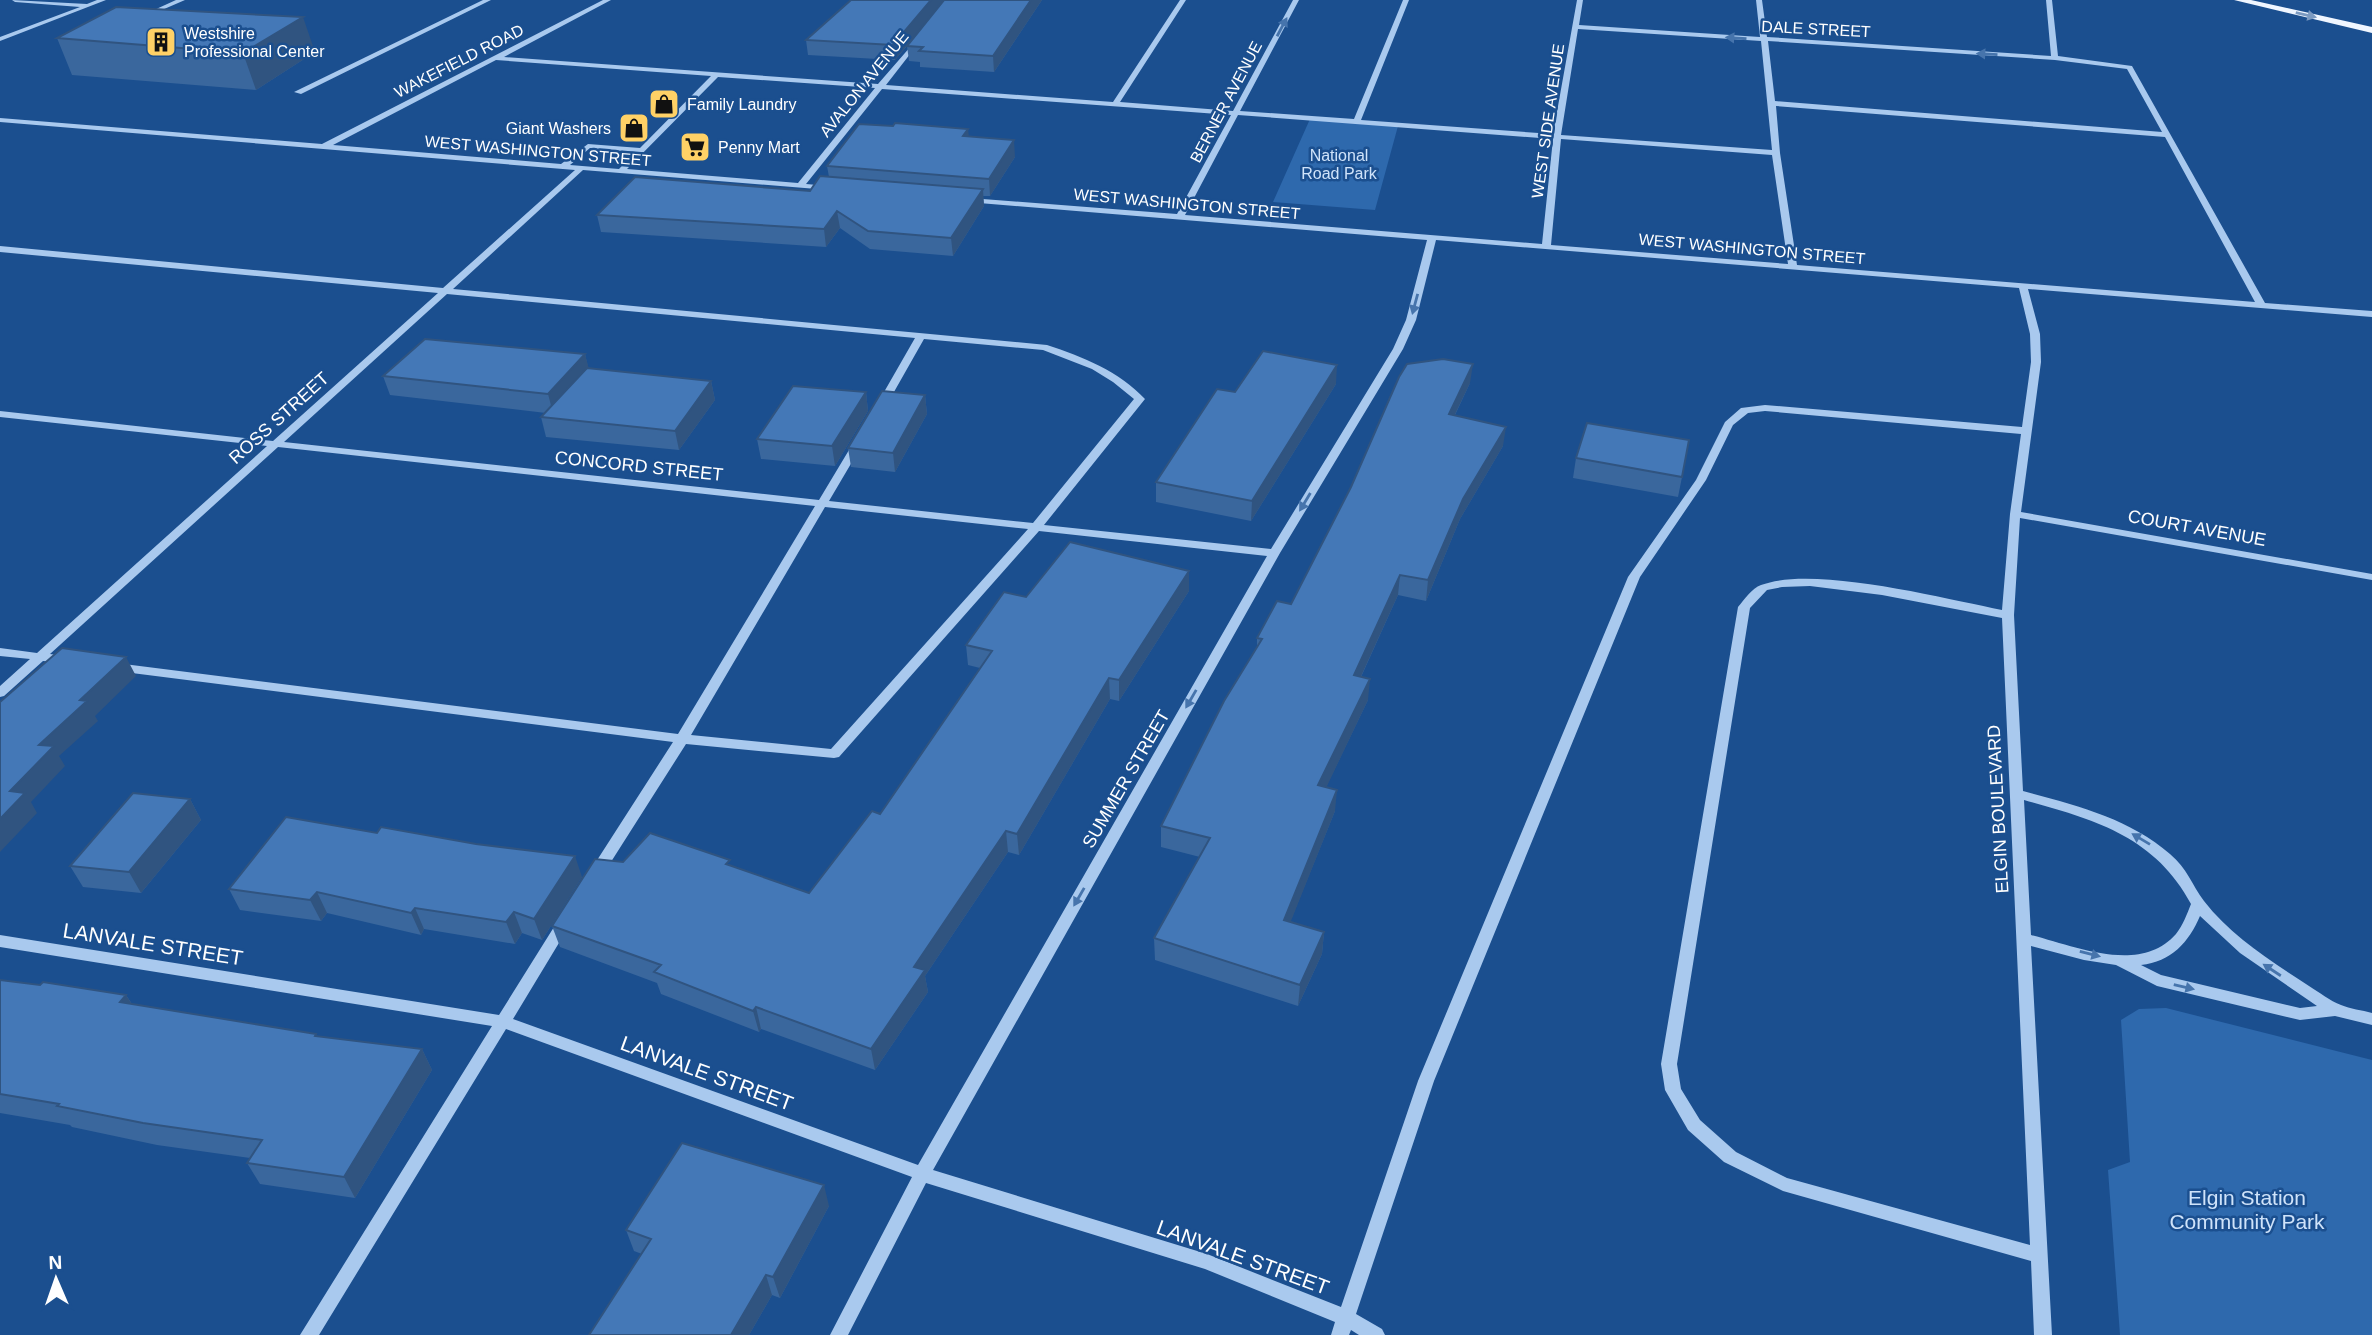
<svg xmlns="http://www.w3.org/2000/svg" width="2372" height="1335" font-family="Arial,sans-serif">
<style>
.green{fill:#2e69ad}
.lines{fill:none;stroke-linecap:round;stroke-linejoin:round}
.minor{fill:#a9c9ee;fill-rule:evenodd}
.major{fill:#f0f6ff;fill-rule:evenodd}
.wall{fill:#3a679d}
.shaded-wall{fill:#305480}
.building{fill:#4478b7;stroke:#305480;stroke-width:2}
.oneway{fill:#7b9ac1}
.oneway2{fill:#4674ac}
.labels{text-anchor:middle;dominant-baseline:central;stroke-width:5;stroke-linejoin:round;paint-order:stroke}
.far-street-label{font-size:16px;fill:#fff;stroke:#1b4f8f}
.far-poi-label{font-size:16px;fill:#fff;stroke:#1b4f8f;text-anchor:start}
.far-park-label{font-size:16px;fill:#cfe3fa;stroke:#1b4f8f}
.street-label{font-size:18px;fill:#fff;stroke:#1b4f8f}
.near-street-label{font-size:21px;fill:#fff;stroke:#1b4f8f}
.near-park-label{font-size:21px;fill:#cfe3fa;stroke:#1b4f8f}
</style>
<rect width="100%" height="100%" fill="#1b4f8f"/>
<!-- green -->
<path class="green" d="M1310,119L1398,126L1375,210L1273,202Z
M2166,1008L2372,1060V1335H2120L2108,1170L2130,1162L2121,1020L2139,1009Z"/>
<g class="lines">
<!-- minor -->
<path class="minor" d="M12,0L87,4L97,0H106L0,41V37L80,7L15,2Z
M176,0H185L148,16L143,15Z
M483,0H491L301,94L294,92Z
M603,0H611L504,57L878,84L918,38L921,40L886,85L1113,102L1180,0H1186L1120,102L1233,111L1293,0H1299L1240,111L1354,119L1403,0H1409L1361,120L1553,134L1577,0H1583L1579,25L1760,37L1756,0H1762L1767,37L2051,56L2046,0H2052L2058,56L2132,66L2265,303L2372,311V317L2028,289L2040,334L2041,362L2021,512L2372,574V580L2020,518L2014,615L2023,791C2075,805 2129,818 2170,854C2187,868 2192,885 2204,901C2231,936 2272,962 2309,986C2319,992 2330,1001 2341,1005C2350,1009 2362,1010 2372,1013V1025L2335,1016L2300,1020L2157,986L2116,965L2084,960L2031,946L2052,1335H2034L2031,1261L1783,1191L1724,1162L1688,1130L1665,1090L1661,1064L1738,607C1744,600 1752,588 1761,585C1814,565 1945,599 2002,610L2010,514L2021,434L1765,411L1748,413L1733,425L1706,480L1640,577L1434,1081L1356,1314L1382,1329L1385,1335H1359L1351,1330L1349,1335H1331L1335,1322L1205,1269L926,1183L848,1335H830L912,1177L506,1029L319,1335H300L492,1026L0,947V935L499,1015L559,919L564,918L569,919L571,923L513,1019L918,1165L1267,556L1039,531L839,757L834,758L686,744L602,876H592L590,872L592,868L673,742L116,671L110,667L116,663L678,734L815,506L278,447L50,654L70,657L72,660L70,663L43,661L4,696L0,697V686L30,659L0,656V648L37,653L267,446L0,417V411L273,441L438,293L0,252V246L443,288L575,170L0,122V118L322,144ZM1578,29L1761,41L1772,150L1561,135ZM1768,41L2055,60L2127,69L2162,132L1775,101ZM496,60L711,76L640,148L588,144L561,164L333,145ZM718,77L875,88L798,183L627,169ZM882,89L1231,115L1177,214L970,198L966,200L967,202L1427,240L1406,320L1393,349L1271,549L1044,525L1145,399C1119,371 1083,357 1047,345L453,289L583,170L829,190V186L806,184ZM1776,106L2165,137L2255,302L1797,265L1780,153ZM1238,115L1553,139L1542,244L1185,215ZM1561,139L1772,155L1788,264L1551,245ZM590,148L635,152L619,169L570,165ZM1436,240L2019,288L2030,334L2031,362L2022,427L1765,405L1741,408L1725,422L1696,480L1628,577L1418,1081L1341,1307L1207,1254L933,1170L1280,553L1403,349L1416,320ZM447,294L915,338L876,406L881,409L886,406L924,339L1043,350L1092,369L1113,382L1134,399L1033,523L829,501L862,445L857,442L852,445L819,500L284,442ZM825,507L1028,529L831,749L691,735ZM1810,586L1882,595L2002,618L2030,1245L1787,1178L1736,1152L1700,1120L1681,1089L1677,1064L1750,608L1767,590L1782,587ZM2024,800C2093,819 2155,836 2191,904C2187,914 2183,925 2176,934C2140,975 2075,946 2031,935ZM2200,916L2240,953L2317,1006L2300,1008L2161,975L2141,965C2171,962 2189,942 2200,916Z"/>
<!-- major -->
<path class="major" d="M2234,0H2251L2372,27V33Z"/>
</g>
<!-- wall -->
<path class="wall" d="M851,0H1042L994,72L920,67V62L909,61L907,46L895,60L808,55L806,40Z
M57,38L315,52L256,90L72,75Z
M969,137L1015,157L990,196H983L984,206L953,256L870,249L840,228L826,247L601,232L597,215L810,191L829,177L827,166Z
M585,354L588,368L711,381L715,400L679,450L546,437L541,417L546,413L390,395L383,376Z
M1470,383L1455,415L1503,446L1460,519L1426,601L1398,595L1361,677L1368,700L1326,787L1335,811L1290,922L1324,932L1322,954L1298,1006L1155,960L1154,938L1200,857L1161,847V826L1257,648V638L1291,604L1351,487Z
M1336,384L1251,521L1156,502V482L1235,392Z
M866,392L868,411L835,466L761,459L757,439Z
M925,395L927,414L895,472L851,467L848,448Z
M1576,458L1682,477L1678,497L1573,478Z
M1189,591L1119,701L1110,699L1019,855L1008,852L925,976L928,992L875,1070L761,1029L759,1032L661,994L657,983L560,947L552,926L623,862L731,866L809,893L880,814L980,668L968,665L966,645L1026,597Z
M190,799L201,820L141,893L83,887L70,866Z
M582,877L542,940L522,933L515,944L424,929L421,935L327,913L321,921L240,910L229,889Z
M0,980L126,995L132,1004L318,1036L422,1049L432,1070L355,1198L260,1184L247,1163L250,1158L157,1145L72,1127L70,1125L0,1113Z
M829,1206L780,1298L772,1295L749,1335H589L642,1254L634,1251L626,1230Z"/>
<!-- shaded-wall -->
<path class="shaded-wall" d="M931,0H945L895,60L893,45Z
M1031,0H1042L994,72L993,56Z
M303,17L315,52L256,90L243,53Z
M968,129L970,145L963,136Z
M1014,140L1015,157L990,196L989,179Z
M983,189L984,206L953,256L951,238Z
M837,211L840,228L826,247L824,229Z
M585,354L590,373L553,413L548,394Z
M1473,364L1470,383L1446,433L1449,414Z
M1337,365L1336,384L1251,521L1252,501Z
M711,381L715,400L679,450L675,431Z
M866,392L868,411L835,466L832,446Z
M925,395L927,414L895,472L893,453Z
M1506,427L1503,446L1460,519L1426,601L1428,580L1463,499Z
M1189,571V591L1119,701V680Z
M1400,575L1398,595L1352,696L1354,675Z
M126,657L136,676L95,716L98,721L59,756L65,766L31,802L37,813L0,852V819L10,791L39,745L80,700Z
M1109,678L1110,699L1019,855L1017,834Z
M1370,679L1368,700L1317,807L1318,785Z
M1337,790L1335,811L1283,941L1284,920Z
M190,799L201,820L141,893L129,872Z
M1006,831L1008,852L925,976L928,992L875,1070L871,1049L914,967Z
M575,856L582,877L542,940L534,919Z
M317,892L327,913L321,921L310,900Z
M415,908L424,929L421,935L411,913Z
M514,912L522,933L515,944L506,922Z
M1324,932L1322,954L1298,1006L1300,985Z
M126,995L140,1017L120,1002Z
M756,1007L761,1029L759,1032L753,1011Z
M422,1049L432,1070L355,1198L344,1177Z
M824,1185L829,1206L780,1298L773,1277Z
M766,1275L772,1295L749,1335H731Z"/>
<!-- building -->
<path class="building" d="M851,0H931L893,45L806,40Z
M944,0H1031L993,56L919,51L923,47L907,46Z
M116,7L303,17L243,53L57,38Z
M895,123L968,129L963,136L1014,140L989,179L827,166L859,124L893,126Z
M820,176L983,189L951,238L868,231L837,211L824,229L597,215L635,177L810,191Z
M425,339L585,354L548,394L383,376Z
M1263,351L1337,365L1252,501L1156,482L1217,389L1235,392Z
M1443,359L1473,364L1449,414L1506,427L1463,499L1428,580L1400,575L1354,675L1370,679L1318,785L1337,790L1284,920L1324,932L1300,985L1154,938L1210,838L1161,826L1224,701L1262,639L1257,638L1277,601L1291,604L1351,487L1399,377L1407,364Z
M587,368L711,381L675,431L541,417Z
M793,386L866,392L832,446L757,439Z
M882,391L925,395L893,453L848,448Z
M1587,423L1689,440L1682,477L1576,458Z
M1070,542L1189,571L1119,680L1109,678L1017,834L1006,831L914,967L925,970L871,1049L756,1007L753,1011L654,972L661,965L552,926L595,859L623,862L650,833L730,860L726,864L809,893L872,811L880,814L992,651L966,645L1004,592L1026,597Z
M62,648L126,657L80,700L87,701L39,745L54,746L10,791L25,793L0,819V702Z
M133,793L190,799L129,872L70,866Z
M286,817L377,833L381,827L476,844L575,856L534,919L514,912L506,922L415,908L411,913L317,892L310,900L229,889Z
M0,980L40,985L43,982L126,995L120,1002L316,1034L315,1036L422,1049L344,1177L247,1163L262,1140L143,1123L57,1106L59,1104L0,1094Z
M682,1143L824,1185L773,1277L766,1275L731,1335H589L651,1239L626,1230Z"/>
<!-- one-way arrows -->
<defs><path id="oneway-solid" d="M-6-.8H1V-3.2L6.5 0L1 3.2V.8H-6Z" transform="scale(1.75)"/></defs>
<use class="oneway" href="#oneway-solid" transform="translate(2306 15) rotate(13)"/>
<g class="oneway2">
<use href="#oneway-solid" transform="translate(1282 27) rotate(-62)"/>
<use href="#oneway-solid" transform="translate(1736 38) rotate(-176)"/>
<use href="#oneway-solid" transform="translate(1987 54) rotate(-177)"/>
<use href="#oneway-solid" transform="translate(1415 304) rotate(105)"/>
<use href="#oneway-solid" transform="translate(1305 502) rotate(121)"/>
<use href="#oneway-solid" transform="translate(1191 699) rotate(120)"/>
<use href="#oneway-solid" transform="translate(2141 839) rotate(-149)"/>
<use href="#oneway-solid" transform="translate(1079 897) rotate(120)"/>
<use href="#oneway-solid" transform="translate(2090 954) rotate(14)"/>
<use href="#oneway-solid" transform="translate(2272 970) rotate(-147)"/>
<use href="#oneway-solid" transform="translate(2184 987) rotate(13)"/>
</g>
<!-- icons -->
<defs>
<g id="building-square" transform="scale(1.575)"><rect x="-9" y="-9" width="18" height="18" rx="4" fill="#ffd166" stroke="#1b4f8f"/><path d="M-4-6H4V6H1V3H-1V6H-4ZM-2.5-4.3h1.7v1.8h-1.7ZM.8-4.3h1.7v1.8H.8ZM-2.5-1h1.7V.8h-1.7ZM.8-1h1.7V.8H.8Z" fill="#111"/></g>
<g id="shop-square" transform="scale(1.575)"><rect x="-9" y="-9" width="18" height="18" rx="4" fill="#ffd166" stroke="#1b4f8f"/><path d="M-5-2.5h2.3a2.7 3.5 0 0 1 5.4 0H5L5.5 6h-11ZM-1.5-2.5h3a1.5 2.3 0 0 0-3 0Z" fill="#111"/></g>
<g id="supermarket-square" transform="scale(1.575)"><rect x="-9" y="-9" width="18" height="18" rx="4" fill="#ffd166" stroke="#1b4f8f"/><path d="M-6-5.5h2.5l.6 2H6L4.5 2H-2.5L-4.4-4H-6ZM-1.5 3.2a1.3 1.3 0 1 0 .1 0ZM3 3.2a1.3 1.3 0 1 0 .1 0Z" fill="#111"/></g>
</defs>
<g fill-rule="evenodd">
<use href="#building-square" x="161" y="42"/>
<use href="#shop-square" x="664" y="104"/>
<use href="#shop-square" x="634" y="128"/>
<use href="#supermarket-square" x="695" y="147"/>
</g>
<g class="labels">
<!-- far-street labels -->
<g class="far-street-label">
<text transform="translate(1816 29) rotate(3)">DALE STREET</text>
<text transform="translate(459 61) rotate(-27)">WAKEFIELD ROAD</text>
<text transform="translate(864 84) rotate(-51)">AVALON AVENUE</text>
<text transform="translate(1226 102) rotate(-62)">BERNER AVENUE</text>
<text transform="translate(1548 121) rotate(-82)">WEST SIDE AVENUE</text>
<text transform="translate(538 151) rotate(5)">WEST WASHINGTON STREET</text>
<text transform="translate(1187 204) rotate(5)">WEST WASHINGTON STREET</text>
<text transform="translate(1752 249) rotate(5)">WEST WASHINGTON STREET</text>
</g>
<!-- far-poi labels -->
<g class="far-poi-label">
<text x="184" y="33">Westshire<tspan x="184" dy="18">Professional Center</tspan></text>
<text x="687" y="104">Family Laundry</text>
<text x="611" y="128" text-anchor="end">Giant Washers</text>
<text x="718" y="147">Penny Mart</text>
</g>
<!-- far-park labels -->
<g class="far-park-label">
<text x="1339" y="155">National<tspan x="1339" dy="18">Road Park</tspan></text>
</g>
<!-- street labels -->
<g class="street-label">
<text transform="translate(279 418) rotate(-42)">ROSS STREET</text>
<text transform="translate(639 466) rotate(6)">CONCORD STREET</text>
<text transform="translate(2197 528) rotate(10)">COURT AVENUE</text>
<text transform="translate(1126 779) rotate(-60)">SUMMER STREET</text>
<text transform="translate(1998 809) rotate(-93)">ELGIN BOULEVARD</text>
</g>
<!-- near-street labels -->
<g class="near-street-label">
<text transform="translate(153 944) rotate(9)">LANVALE STREET</text>
<text transform="translate(707 1073) rotate(20)">LANVALE STREET</text>
<text transform="translate(1243 1257) rotate(20)">LANVALE STREET</text>
</g>
<!-- near-park labels -->
<g class="near-park-label">
<text x="2247" y="1197">Elgin Station<tspan x="2247" dy="24">Community Park</tspan></text>
</g>
</g>
<!-- north arrow -->
<g transform="translate(56 1279) rotate(358)" stroke="#1b4f8f" stroke-width="5" paint-order="stroke">
<path d="M0-5L12 26L0 18L-12 26Z" fill="#ffffff"/>
<text y="-10" font-size="19" font-weight="bold" text-anchor="middle" fill="#ffffff">N</text>
</g>
</svg>
